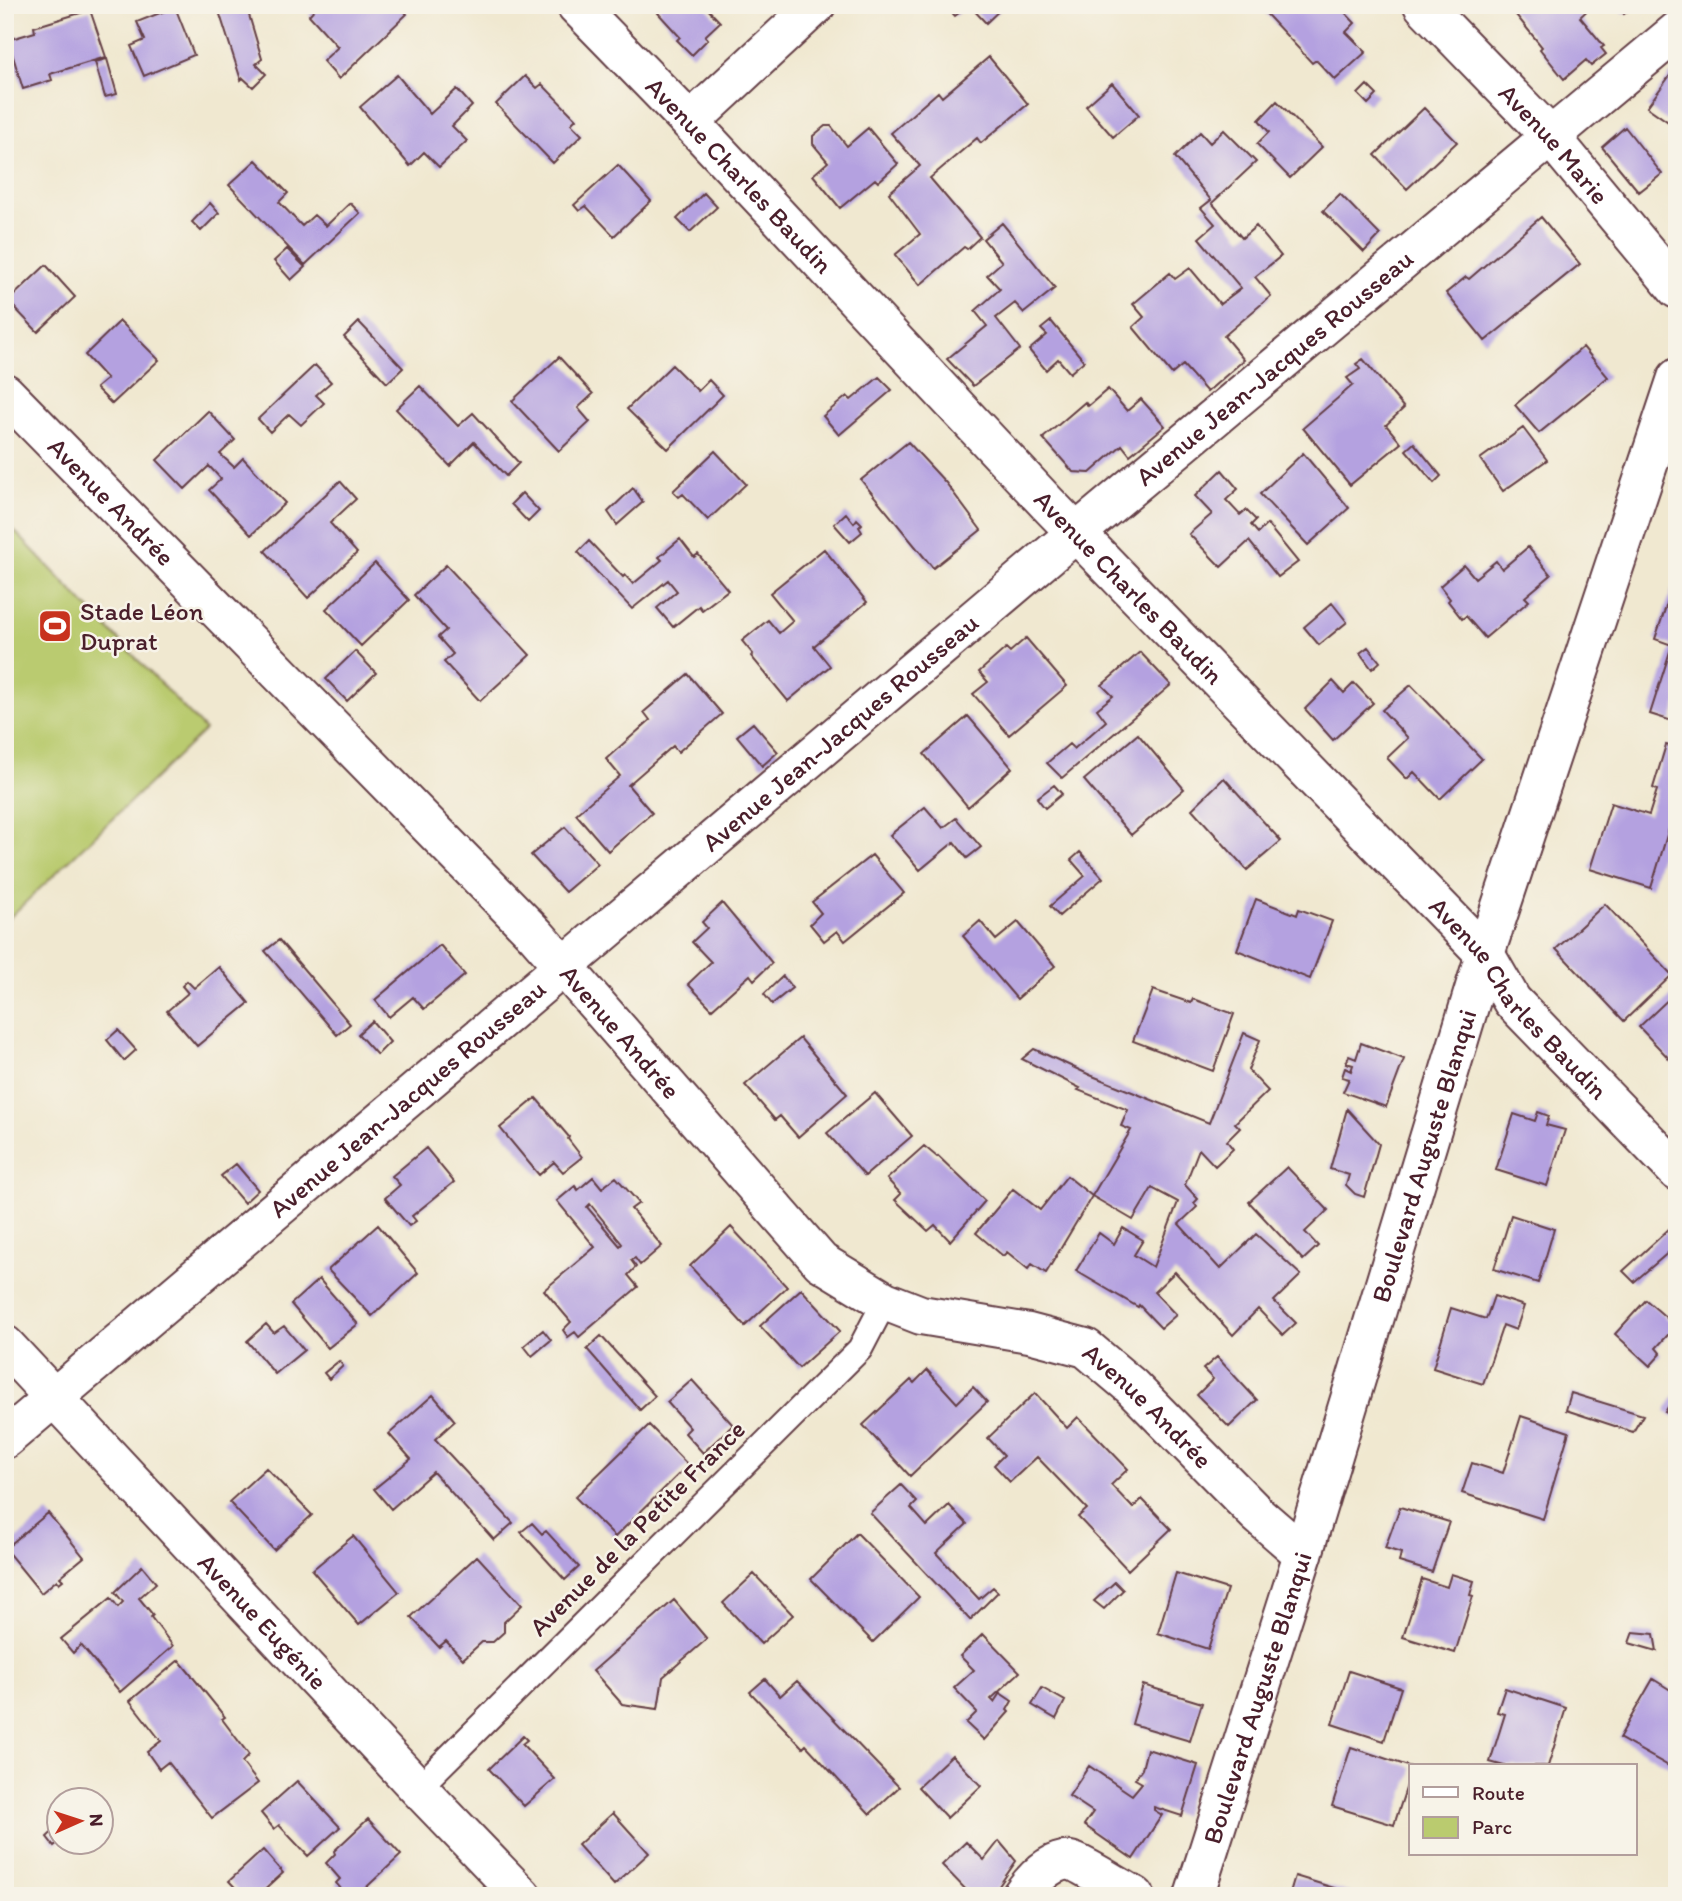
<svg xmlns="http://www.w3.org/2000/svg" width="1682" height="1901" font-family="Itim,sans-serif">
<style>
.green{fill:#bacb6f;stroke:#82754d;stroke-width:2}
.building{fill:#b4a1e0;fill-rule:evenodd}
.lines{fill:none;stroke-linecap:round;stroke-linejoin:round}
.lane-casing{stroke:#633d44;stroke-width:28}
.street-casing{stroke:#633d44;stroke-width:42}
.secondary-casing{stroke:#633d44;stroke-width:42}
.lane{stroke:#fff;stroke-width:24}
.street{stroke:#fff;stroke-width:38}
.secondary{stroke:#fff;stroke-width:38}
.labels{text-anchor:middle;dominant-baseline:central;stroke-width:5;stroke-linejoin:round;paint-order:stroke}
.street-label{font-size:26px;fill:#4a1f2b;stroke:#f7f3e8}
.poi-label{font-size:26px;fill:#4a1f2b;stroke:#f7f3e8;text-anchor:start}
</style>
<rect width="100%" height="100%" fill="#f7f3e8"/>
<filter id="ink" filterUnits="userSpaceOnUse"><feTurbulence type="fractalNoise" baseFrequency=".0143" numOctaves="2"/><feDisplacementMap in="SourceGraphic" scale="14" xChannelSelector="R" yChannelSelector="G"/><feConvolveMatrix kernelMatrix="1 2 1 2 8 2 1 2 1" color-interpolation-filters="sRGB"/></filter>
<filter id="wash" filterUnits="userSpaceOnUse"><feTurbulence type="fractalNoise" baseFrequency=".00686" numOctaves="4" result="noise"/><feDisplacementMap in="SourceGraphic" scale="28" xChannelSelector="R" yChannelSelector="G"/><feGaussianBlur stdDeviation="1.57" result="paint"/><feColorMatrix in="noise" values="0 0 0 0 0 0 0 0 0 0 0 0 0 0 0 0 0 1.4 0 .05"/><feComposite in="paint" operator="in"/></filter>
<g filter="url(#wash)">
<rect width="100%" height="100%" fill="#f0e8d0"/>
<!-- green -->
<path class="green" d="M5,521L205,730L5,922Z"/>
<g id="blocks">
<!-- building -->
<path class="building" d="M217,5H246L262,59L256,64L266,74L253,87L243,78L241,80Z
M318,5H399L407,14L339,79L323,61L338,47L309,15Z
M656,5H704L720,22L705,36L708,39L692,55L677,40L680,37L658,13L661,10Z
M945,5H954L960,12L955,16Z
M969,5H1005L986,23Z
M1258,5H1338L1355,23L1346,32L1366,52L1335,80L1316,60L1312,63Z
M1508,5H1593L1580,17L1604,46L1601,48L1606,54L1591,66L1586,60L1564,79L1540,49L1542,47Z
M1617,5H1635L1624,14Z
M175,7L194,55L144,76L131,46L145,40L137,22Z
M90,10L106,57L50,74L52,80L23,89L8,40L35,32L34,27Z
M989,57L1028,104L981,143L977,138L930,178L980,237L967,249L964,247L920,285L895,255L920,234L889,193L920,166L891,133L938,92L942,97Z
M107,59L117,94L105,97L95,62Z
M1671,74L1677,78V128L1647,107Z
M397,75L430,114L457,89L472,106L452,126L467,141L439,167L424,152L410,166L360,107Z
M525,76L537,88L542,84L576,119L571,124L582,135L553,163L496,104Z
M1112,83L1139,115L1113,137L1086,106Z
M1367,85L1377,95L1368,104L1358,94Z
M1277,101L1322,147L1290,178L1257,144L1269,132L1259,120Z
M1424,108L1457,142L1407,189L1375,155Z
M825,126H831L847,146L868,128L898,164L878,182L875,179L840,208L813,175L828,162L813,144V136Z
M1625,127L1662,174L1639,192L1602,147Z
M1224,130L1256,162L1212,203L1242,238L1256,226L1281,256L1255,277L1271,296L1224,336L1244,360L1207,392L1183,365L1172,374L1133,327L1144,317L1133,304L1170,273L1175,279L1190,268L1220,304L1241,288L1199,238L1215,224L1201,208L1211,200L1175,157L1200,132L1210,143Z
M256,160L288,193L279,202L302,226L314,215L326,226L350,203L360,213L305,265L229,185Z
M618,165L651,201L614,236L586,206L579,211L574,205Z
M704,193L717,207L690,232L677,219Z
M1340,194L1380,235L1364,252L1323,211Z
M210,203L219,213L201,231L192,222Z
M1541,217L1580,264L1485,341L1446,293L1466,277L1469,279Z
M1002,223L1055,288L1024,313L1015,303L996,318L1020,349L973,386L947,359L987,326L975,311L1000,289L987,275L1002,262L983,239Z
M287,249L305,267L291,280L274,261Z
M46,265L75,297L38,332L8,301Z
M120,321L159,360L112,404L96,388L107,379L85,355Z
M1051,321L1084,361L1070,373L1058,359L1046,370L1029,350L1047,335L1041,329Z
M359,322L403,368L387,383L344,337Z
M1583,347L1608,377L1539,433L1515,405Z
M559,357L593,394L578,408L590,422L559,451L512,401Z
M1363,359L1404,408L1386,425L1401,443L1350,485L1303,428L1353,385L1347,378L1360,369L1356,364Z
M315,365L331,382L316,395L324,403L301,425L289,414L270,432L258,419Z
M672,365L698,391L709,380L723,395L668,449L627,409Z
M879,377L892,390L839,435L823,416L847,396L851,400Z
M420,386L458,426L473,413L519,463L506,476L474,442L450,466L396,409Z
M1108,389L1127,411L1141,399L1165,426L1130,455L1122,445L1090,473L1073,472L1043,438L1085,402L1088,406Z
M208,411L235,440L220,454L234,467L243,458L285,503L251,535L209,490L221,479L209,466L185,489L157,460Z
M1523,428L1547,460L1503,491L1480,459Z
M908,442L946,483L981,530L933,568L861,480Z
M1414,443L1441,476L1434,483L1406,450Z
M715,451L746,484L708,520L683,494L679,497L673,491Z
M1303,453L1349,508L1308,545L1260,494Z
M1222,470L1238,489L1226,500L1240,515L1246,510L1256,520L1251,525L1258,533L1267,524L1298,562L1278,577L1249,541L1221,567L1189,534L1212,514L1195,496Z
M340,481L356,499L330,523L357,553L308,598L265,551Z
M633,488L643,502L617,525L608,512Z
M522,493L539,511L528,522L511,504Z
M846,513L854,523L857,519L862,524L859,527L862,532L850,542L834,524Z
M680,539L694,557L698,554L728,590L702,610L699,606L673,627L657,608L677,591L668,580L632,609L578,552L589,541L623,577L625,575L633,584L662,560L659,557Z
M1528,547L1551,575L1525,597L1529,601L1485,638L1466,616L1462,619L1448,601L1450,599L1440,586L1464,565L1475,578L1496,561L1502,569Z
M824,549L867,602L814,646L830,666L788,701L751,656L753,654L742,641L768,620L779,633L793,621L770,593Z
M375,563L409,600L361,646L326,609Z
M446,565L530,655L480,701L444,662L453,654L438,637L446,630L414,595Z
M1673,586L1677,587V704L1672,721L1650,714L1672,645L1655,639Z
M1332,603L1347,622L1319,645L1304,627Z
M1026,638L1067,686L1009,735L973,694L988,682L979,672L1006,648L1010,652Z
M1368,647L1380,662L1372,669L1360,653Z
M355,651L376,673L347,701L326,679Z
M1140,652L1171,685L1062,778L1047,763L1069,744L1074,749L1106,721L1097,709L1113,696L1102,685Z
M688,674L722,714L678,752L673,746L628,785L652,813L608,851L576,814L620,776L606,759L650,720L644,712Z
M1333,681L1344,693L1354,683L1373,703L1333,740L1305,709Z
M1411,685L1482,759L1440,799L1414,772L1407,779L1387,758L1408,738L1382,710Z
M968,716L1012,768L968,807L924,754Z
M753,723L778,752L762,766L737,736Z
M1138,734L1184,789L1131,835L1084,780Z
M1666,745L1677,748V823L1671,822L1651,888L1590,869L1611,803L1649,815L1657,790L1653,788Z
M1224,778L1281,841L1247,870L1192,809Z
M1054,785L1062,794L1045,808L1037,798Z
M925,807L943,828L956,818L981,847L967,858L954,842L920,870L890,835Z
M565,827L598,864L565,892L531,855Z
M1080,852L1103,878L1059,916L1050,906L1085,876L1071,860Z
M872,855L904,893L845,941L837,931L824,941L810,924L821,913L812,902Z
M1256,899L1297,915L1299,909L1332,921L1310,979L1237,950Z
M722,903L772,963L754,980L750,975L712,1009L688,984L711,962L692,942L707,928L702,922Z
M1605,904L1672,975L1624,1021L1556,949Z
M980,921L996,940L1018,922L1055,966L1017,999L963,936Z
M279,940L350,1024L337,1035L265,951Z
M440,945L465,975L424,1009L413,997L389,1017L375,1000Z
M219,967L249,1003L197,1046L167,1011L188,993L182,986L187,981L194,988Z
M783,976L792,988L772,1004L764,994Z
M1153,990L1191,1003L1193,999L1234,1014L1213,1071L1133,1041Z
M1677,991V1067L1639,1027Z
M372,1021L390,1042L377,1055L358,1034Z
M118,1030L136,1050L124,1061L107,1040Z
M1244,1033L1260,1040L1248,1070L1268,1091L1235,1123L1240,1128L1227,1141L1233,1149L1215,1166L1199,1149L1185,1185L1198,1199L1194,1203L1197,1207L1179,1224L1220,1269L1256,1234L1301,1275L1274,1301L1296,1323L1283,1335L1258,1309L1233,1335L1175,1272L1154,1292L1176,1315L1161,1328L1139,1305L1138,1307L1076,1271L1099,1233L1114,1244L1123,1228L1143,1240L1134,1255L1153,1267L1178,1202L1152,1188L1133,1220L1092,1196L1046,1273L1032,1264L1028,1269L1007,1252L1003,1256L976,1233L1013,1189L1040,1210L1067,1176L1092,1196L1131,1130L1121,1126L1128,1110L1078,1090L1080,1088L1022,1059L1034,1049L1090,1075L1209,1123Z
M800,1038L847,1094L798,1137L780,1116L775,1120L745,1085Z
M1361,1043L1404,1059L1386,1107L1343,1092L1349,1079L1342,1077L1345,1068L1351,1071L1353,1065L1346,1063L1349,1056L1356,1059Z
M875,1093L912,1136L865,1176L827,1133Z
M536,1098L569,1137L568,1139L582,1157L563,1172L554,1162L539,1175L500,1128Z
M1347,1109L1379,1144L1364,1197L1355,1194L1346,1185L1349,1175L1330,1169Z
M1538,1112L1549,1116L1546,1125L1565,1130L1547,1186L1496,1170L1514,1114L1535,1121Z
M924,1146L937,1157L938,1156L985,1201L950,1241L935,1225L928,1231L895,1200L901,1194L887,1179Z
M426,1148L454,1182L412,1216L416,1221L409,1226L385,1198L400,1185L392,1176Z
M236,1164L258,1190L244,1203L221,1176Z
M1287,1167L1328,1210L1305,1232L1318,1246L1303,1260L1249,1202Z
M593,1177L602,1188L616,1177L639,1203L631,1209L662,1246L640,1265L635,1258L631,1260L636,1267L628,1275L638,1287L579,1337L575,1332L568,1337L563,1330L571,1322L544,1290L595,1247L557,1201L575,1186L578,1190ZM590,1204L622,1244L620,1246L587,1207Z
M1511,1215L1554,1229L1538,1283L1494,1269Z
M378,1225L418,1273L372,1316L328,1270Z
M731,1227L787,1287L745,1326L690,1266Z
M1669,1229L1677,1237V1245L1634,1282L1623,1271Z
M319,1279L358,1324L328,1348L291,1304Z
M801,1289L840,1331L799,1368L760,1326Z
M1494,1296L1524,1306L1516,1330L1503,1325L1483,1384L1433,1368L1451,1308L1486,1319Z
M1646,1300L1676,1326L1656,1348L1661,1354L1650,1366L1615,1334Z
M266,1324L274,1333L284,1326L304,1350L275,1374L247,1341Z
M543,1330L551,1340L532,1356L524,1346Z
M601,1336L655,1396L640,1410L587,1349Z
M1217,1357L1257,1400L1229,1427L1197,1395L1213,1379L1203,1369Z
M339,1361L343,1366L329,1379L324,1373Z
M927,1370L957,1403L973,1387L987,1402L910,1476L863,1425L911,1380L914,1383Z
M692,1380L733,1425L703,1453L685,1433L690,1428L667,1402Z
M1677,1392V1418L1665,1412Z
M1035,1393L1067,1428L1078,1417L1128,1469L1111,1485L1133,1508L1142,1499L1171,1529L1128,1570L1078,1517L1087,1509L1037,1457L1010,1482L994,1465L1004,1455L988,1438Z
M1571,1393L1643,1415L1633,1432L1566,1410Z
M433,1395L455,1421L435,1439L513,1523L494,1540L433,1472L391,1509L374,1489L411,1459L389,1434Z
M1521,1416L1569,1432L1543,1519L1462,1493L1472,1463L1503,1473Z
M649,1425L688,1465L615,1537L575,1497Z
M266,1468L312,1515L274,1550L229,1502Z
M901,1485L917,1502L911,1508L927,1526L949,1505L967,1524L936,1553L979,1599L993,1587L998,1592L970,1620L870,1513Z
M1400,1507L1449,1522L1432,1572L1399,1562L1401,1553L1385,1548Z
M48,1513L84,1557L60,1577L63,1580L59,1583L57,1580L41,1593L5,1549Z
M532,1523L542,1534L546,1531L579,1567L565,1580L521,1532Z
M857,1533L919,1597L873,1642L811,1579Z
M353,1536L399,1592L359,1625L312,1570Z
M477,1556L522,1605L504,1622V1632L493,1642H482L463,1659L446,1641L439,1647L411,1617Z
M142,1566L156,1583L139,1598L153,1615L151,1617L173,1646L120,1692L81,1645L73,1653L61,1639L111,1598L118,1607L123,1602L115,1592Z
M1176,1573L1227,1589L1208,1649L1158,1633Z
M754,1574L793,1615L761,1644L723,1603Z
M1451,1574L1474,1581L1470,1595L1473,1596L1455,1653L1403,1637L1422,1579L1447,1587Z
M1115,1582L1123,1590L1104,1609L1094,1601Z
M674,1600L707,1639L663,1677L658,1709L622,1704L593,1671Z
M1633,1632L1654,1634L1657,1651L1629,1643Z
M983,1634L1020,1672L991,1699L994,1702L1000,1693L1012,1701L1007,1710L1009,1712L984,1740L966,1723L977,1712L954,1688L974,1670L960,1656Z
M179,1660L225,1717L222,1719L249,1755L242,1762L258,1783L212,1818L168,1762L159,1769L147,1752L161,1741L130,1701Z
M1349,1671L1401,1688L1384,1741L1332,1724Z
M765,1679L780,1696L797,1681L899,1787L870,1814L806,1745L803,1748L750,1692Z
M1653,1679L1677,1694V1766L1674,1769L1619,1738Z
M1143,1685L1202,1703L1190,1741L1132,1724Z
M1042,1688L1065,1701L1056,1719L1032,1705Z
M1505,1688L1566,1708L1548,1766H1504L1490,1762L1505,1714L1497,1712Z
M523,1736L527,1740L522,1744L555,1779L524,1806L489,1769Z
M1351,1747L1411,1767V1773L1394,1825L1332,1806Z
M1147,1749L1198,1765L1182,1816L1154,1807V1810L1162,1815L1133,1859L1084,1825L1093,1812L1069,1796L1089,1766L1132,1795L1142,1783L1135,1779L1142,1769Z
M952,1755L981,1786L947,1818L918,1787Z
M297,1781L340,1827L308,1856L279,1825L274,1829L261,1813Z
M613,1813L649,1853L614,1885L578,1845Z
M368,1819L401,1855L357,1896H347L336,1883L340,1879L326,1863L335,1854L334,1851Z
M60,1825V1841L54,1846L47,1837Z
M999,1841L1016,1861L992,1896H972L942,1865L966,1842L984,1860Z
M263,1850L283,1873L258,1896H243L229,1881Z
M1295,1876L1357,1895V1896H1289Z"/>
</g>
</g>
<g filter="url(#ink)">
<use href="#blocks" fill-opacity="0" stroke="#633d44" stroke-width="2"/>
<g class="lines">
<!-- lane casing -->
<g class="lane-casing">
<path id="lane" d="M418,1788L860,1349L885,1301"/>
</g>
<!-- street casing -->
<g class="street-casing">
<g id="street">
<path id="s1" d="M576,5L690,122L1047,503L1485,954L1512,1001L1677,1171"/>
<path id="s2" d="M1423,5L1551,137L1677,289"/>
<path d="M690,122L816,5"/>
<path id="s3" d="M5,393L536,935L821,1262L885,1301L921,1315L1029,1333L1086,1348L1131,1386L1257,1514L1303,1554"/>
<path id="s4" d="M5,1345L418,1788L522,1896"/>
<path d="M1021,1896C1031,1882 1050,1859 1070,1861C1079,1862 1123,1890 1135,1896"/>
<path id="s5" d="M1194,1896L1303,1554L1485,954L1677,378"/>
</g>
</g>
<!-- secondary casing -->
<g class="secondary-casing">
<g id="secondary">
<path id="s6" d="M5,1439L1051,554L1677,31"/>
</g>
</g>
<!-- lane -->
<use href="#lane" class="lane"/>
<!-- street -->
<use href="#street" class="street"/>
<!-- secondary -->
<use href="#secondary" class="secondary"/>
</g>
</g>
<!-- icons -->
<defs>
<g id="stadium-square" transform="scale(1.75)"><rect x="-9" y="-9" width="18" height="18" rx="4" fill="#c8321e" stroke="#f7f3e8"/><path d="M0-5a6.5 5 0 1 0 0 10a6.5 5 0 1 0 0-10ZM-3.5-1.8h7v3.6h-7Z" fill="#fff"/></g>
</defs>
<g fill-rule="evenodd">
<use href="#stadium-square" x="55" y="626"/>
</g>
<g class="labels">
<!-- street labels -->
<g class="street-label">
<text stroke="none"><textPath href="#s2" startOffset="191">Avenue Marie</textPath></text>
<text stroke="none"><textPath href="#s1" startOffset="236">Avenue Charles Baudin</textPath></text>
<text stroke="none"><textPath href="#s6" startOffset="1661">Avenue Jean-Jacques Rousseau</textPath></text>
<text stroke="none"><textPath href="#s3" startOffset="152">Avenue Andrée</textPath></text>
<text stroke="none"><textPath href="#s1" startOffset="803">Avenue Charles Baudin</textPath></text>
<text stroke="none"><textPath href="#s6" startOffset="1094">Avenue Jean-Jacques Rousseau</textPath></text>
<text stroke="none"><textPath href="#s1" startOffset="1370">Avenue Charles Baudin</textPath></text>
<text stroke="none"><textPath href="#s3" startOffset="887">Avenue Andrée</textPath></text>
<text stroke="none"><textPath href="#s6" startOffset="527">Avenue Jean-Jacques Rousseau</textPath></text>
<text stroke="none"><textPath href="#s5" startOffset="775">Boulevard Auguste Blanqui</textPath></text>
<text stroke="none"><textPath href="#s3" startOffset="1559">Avenue Andrée</textPath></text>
<text transform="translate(637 1528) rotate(-45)">Avenue de la Petite France</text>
<text stroke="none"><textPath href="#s4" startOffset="378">Avenue Eugénie</textPath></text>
<text stroke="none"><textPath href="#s5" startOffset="208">Boulevard Auguste Blanqui</textPath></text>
</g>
<!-- poi labels -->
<g class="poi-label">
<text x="80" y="611">Stade Léon<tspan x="80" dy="30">Duprat</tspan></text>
</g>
</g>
<!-- margin -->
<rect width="1682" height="1901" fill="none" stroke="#f7f3e8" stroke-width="28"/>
<!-- legend -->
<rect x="1409" y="1764" width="228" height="91" fill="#f7f3e8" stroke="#b29e9c" stroke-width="2"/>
<rect x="1423" y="1787" width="35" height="10" fill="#ffffff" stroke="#b29e9c" stroke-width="2"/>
<text x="1472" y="1800" font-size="21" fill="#4a1f2b">Route</text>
<rect x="1423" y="1817" width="35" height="21" fill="#bacb6f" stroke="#b29e9c" stroke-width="2"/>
<text x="1472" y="1834" font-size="21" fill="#4a1f2b">Parc</text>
<!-- north arrow -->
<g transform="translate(80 1821) rotate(87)"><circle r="33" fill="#f7f3e8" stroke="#b29e9c" stroke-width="2"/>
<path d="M0-5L12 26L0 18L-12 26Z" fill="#c8321e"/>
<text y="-10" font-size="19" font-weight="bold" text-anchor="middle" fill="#4a1f2b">N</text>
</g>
</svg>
